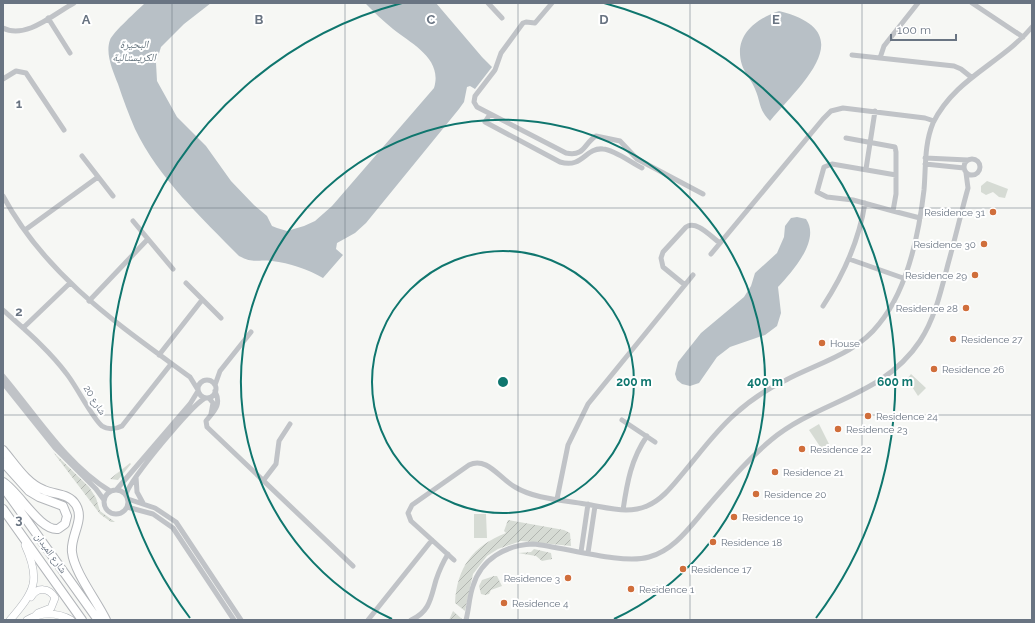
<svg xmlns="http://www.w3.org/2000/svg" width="1035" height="623" font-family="Raleway,'Noto Naskh Arabic',sans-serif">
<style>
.park{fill:#d6dbd4}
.garden{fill:url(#garden-furrows)}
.water{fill:#b8c0c6}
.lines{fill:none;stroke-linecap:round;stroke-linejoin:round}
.secondary-casing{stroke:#b1b5ba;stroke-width:8}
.primary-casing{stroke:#b2b5b9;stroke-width:10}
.street{stroke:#c0c3c7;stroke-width:5}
.secondary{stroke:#fff;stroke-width:7}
.primary{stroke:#fff;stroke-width:8}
.grid{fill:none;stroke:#697482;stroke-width:1;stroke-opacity:0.55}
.ring{fill:none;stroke:#0f766e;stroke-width:2}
.poi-dot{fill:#d06e3b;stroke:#fff;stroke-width:1.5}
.labels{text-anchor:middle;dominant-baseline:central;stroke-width:4;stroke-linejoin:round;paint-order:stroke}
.poi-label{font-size:10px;fill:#697482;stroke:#fff;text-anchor:start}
.street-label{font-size:10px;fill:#697482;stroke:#fff}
.water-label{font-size:11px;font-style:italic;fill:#65747e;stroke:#fff}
.grid-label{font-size:13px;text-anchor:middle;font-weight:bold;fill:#697482;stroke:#fff;stroke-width:4;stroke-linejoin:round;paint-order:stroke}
.centre{fill:#0f766e;stroke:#fff;stroke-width:2}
.ring-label{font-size:12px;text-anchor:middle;font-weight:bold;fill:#0f766e;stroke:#fff;stroke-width:4;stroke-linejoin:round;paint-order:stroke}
</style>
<defs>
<pattern id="garden-furrows" width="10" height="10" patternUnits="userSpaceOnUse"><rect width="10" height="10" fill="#d6dbd4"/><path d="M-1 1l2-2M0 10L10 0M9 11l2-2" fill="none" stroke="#b2b6b1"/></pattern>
</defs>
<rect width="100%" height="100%" fill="#f6f7f4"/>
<!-- park -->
<path class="park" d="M987,181L1008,189L1005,198L999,197L993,192L986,195L981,192V186Z
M911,374L926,388L918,396L907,379Z
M819,424L829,444L821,448L809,430Z
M474,514H486L487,538H474Z"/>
<!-- garden -->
<path class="garden" d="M53,452L89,487L96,498L100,511L115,522H111L100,514Z
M130,463L131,464L118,480L110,479Z
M508,520L564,530L570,533L571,546L521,541L498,549L487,556L473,574L465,611L455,603C457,567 473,546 506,533L504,531Z
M534,549L551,553L552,559L542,561L536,556L518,553L531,552Z
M494,576H497L502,586L491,590L489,594L485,595L481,594L479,586L482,580Z
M453,611L462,619L461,620H449Z"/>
<!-- water -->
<path class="water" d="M145,3H211L184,24L161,47L156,63L157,81L177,117L206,146L231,181L254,205L267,216L272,226L277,228L287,231L304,226L315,221L332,206L434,88C443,59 412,44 393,29C383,21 374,12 365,3H436L482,57L492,67L475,89L470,86L467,87L464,102L459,109L366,223L355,233L337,243L336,249L343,255L323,278C307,269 290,263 272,261C257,259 254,264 239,256C201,217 159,179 135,129C129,115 123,99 118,84C113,71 105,54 110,40C113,32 138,10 145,3Z
M779,11C863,32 801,84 770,121C758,109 761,102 755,89C752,81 744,72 742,65C733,36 755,19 779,11Z
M797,217L806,219C821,240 792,272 778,287L781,313L777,326L765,335L730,347L717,357L699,383L690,386L682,384L677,380L675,374L678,362L701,333L744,297L751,286L755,273L777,253L784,237L785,226L791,218Z"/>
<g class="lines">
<!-- secondary casing -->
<g class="secondary-casing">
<path id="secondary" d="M31,597C37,587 49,587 55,598L51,608L38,613L34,617
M10,620C35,591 41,580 25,545
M27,620C41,612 57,612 71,620"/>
</g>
<!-- primary casing -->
<g class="primary-casing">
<path id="primary" d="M3,450C15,464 26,483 44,490C55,495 69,493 76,505C85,520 70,536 72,552C74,572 97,601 106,620
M3,462L29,491L39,497L63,506L67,516L65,524L58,529C40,531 19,492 3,482
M3,487L98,620
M3,509L82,620"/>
</g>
<!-- street -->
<path class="street" d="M488,3L502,18
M552,3L535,23L526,22L523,23L501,53L495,70L475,96L474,102L477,107L566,153C585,157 584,143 596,136L620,141L637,159L703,194
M972,3L1023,37
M48,18L70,53
M3,28C26,40 55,13 74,3
M852,55L954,66L961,69L971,77
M880,58L884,46L918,3
M3,79L16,71L26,73L64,130
M490,114L485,122L560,162C583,169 585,147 603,149C615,150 630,162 642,168
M846,138L895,147L896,152V194L893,211L853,200L827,197L817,192L824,167L832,164L896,175
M82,156L113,196
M925,158L968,160
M964 167a8 8 0 1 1 16 0a8 8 0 1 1-16 0Z
M925,164L964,168
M866,169L875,111
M3,196C46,276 119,325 190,377L198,390
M893,211L920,218
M133,221L173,269
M25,230L98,177
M711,254L823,119L831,111L843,108L925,118L934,121
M849,259L903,278
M186,283L221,318
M685,285L663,267L661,258L663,252L686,227C697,220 711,237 720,243
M89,301L147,240
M823,306C844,274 859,241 865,203
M3,310C25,330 48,349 66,373C76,385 92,418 102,426C108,430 116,429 122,426L171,364
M23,328L70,283
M159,355L202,300
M3,376C36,415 66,464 110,491
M198 389a9 9 0 1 1 18 0a9 9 0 1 1-18 0Z
M3,383L55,448L96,489L104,500
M215,385L220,371L251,332
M215,391C222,405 214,411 206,421L207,427L353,566
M209,398L213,403L211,414
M622,420L655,442
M136,477L137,492L143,503
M263,481L276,464L279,441L290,424
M117,489L190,404L198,391
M104 502a12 12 0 1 1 24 0a12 12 0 1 1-24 0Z
M126,494C132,477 190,407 205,398
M128,499L155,508L176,522L241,620
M557,499L568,445L588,404L693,275
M127,507L153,514L173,528L234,620
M623,510C627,483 631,459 647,436
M581,552L588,504
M588,553L595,506
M454,560L411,521L408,513L412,505L469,465C487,456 500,479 515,487C535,499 562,500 585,504C598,506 613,510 626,510C633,510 640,509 647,506C663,499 673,485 684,472C700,453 715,432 734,415C749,401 767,389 786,380C818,363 856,354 879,324C907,290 919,233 924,190C926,167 924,145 933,123C955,78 1002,63 1032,27
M368,620L432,540
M411,620C430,612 431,597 436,580C439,571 443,562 448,554
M466,620C469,609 469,597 473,586C481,559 506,545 533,544C564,547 622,565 649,557C675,550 691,525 708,506C728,483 748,459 771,440C819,400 883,397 920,341C935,318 941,291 948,264C955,239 961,213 968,188L966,173"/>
<!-- secondary -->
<use href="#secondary" class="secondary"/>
<!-- primary -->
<use href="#primary" class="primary"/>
</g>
<!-- grid -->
<path class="grid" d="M172,3V620M345,3V620M518,3V620M690,3V620M862,3V620M3,208H1032M3,415H1032"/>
<!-- distance rings -->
<g class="ring">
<circle cx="503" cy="382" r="131"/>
<path d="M392 619A262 262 0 1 1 614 619"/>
<path d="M190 618A392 392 0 0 1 402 3M604 3A392 392 0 0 1 816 618"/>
</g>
<!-- markers -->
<g class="poi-dot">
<circle cx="993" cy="212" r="4"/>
<circle cx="984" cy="244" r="4"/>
<circle cx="975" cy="275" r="4"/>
<circle cx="966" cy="308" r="4"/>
<circle cx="953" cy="339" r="4"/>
<circle cx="822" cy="343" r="4"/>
<circle cx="934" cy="369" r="4"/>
<circle cx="868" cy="416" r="4"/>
<circle cx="838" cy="429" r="4"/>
<circle cx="802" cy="449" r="4"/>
<circle cx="775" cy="472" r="4"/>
<circle cx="756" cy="494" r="4"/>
<circle cx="734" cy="517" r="4"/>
<circle cx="713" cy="542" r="4"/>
<circle cx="683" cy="569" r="4"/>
<circle cx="568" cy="578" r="4"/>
<circle cx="631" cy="589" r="4"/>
<circle cx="504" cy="603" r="4"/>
</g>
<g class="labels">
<!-- poi labels -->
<g class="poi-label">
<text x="985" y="212" text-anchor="end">Residence 31</text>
<text x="976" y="244" text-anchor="end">Residence 30</text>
<text x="967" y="275" text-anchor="end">Residence 29</text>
<text x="958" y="308" text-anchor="end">Residence 28</text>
<text x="961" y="339">Residence 27</text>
<text x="830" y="343">House</text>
<text x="942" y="369">Residence 26</text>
<text x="876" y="416">Residence 24</text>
<text x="846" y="429">Residence 23</text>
<text x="810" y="449">Residence 22</text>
<text x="783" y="472">Residence 21</text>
<text x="764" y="494">Residence 20</text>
<text x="742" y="517">Residence 19</text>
<text x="721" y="542">Residence 18</text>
<text x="691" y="569">Residence 17</text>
<text x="560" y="578" text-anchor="end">Residence 3</text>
<text x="639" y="589">Residence 1</text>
<text x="512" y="603">Residence 4</text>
</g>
<!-- street labels -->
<g class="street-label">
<text transform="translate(95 400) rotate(58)">شارع 20</text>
<text transform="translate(51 553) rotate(54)">شارع الميدان</text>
</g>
<!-- water labels -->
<g class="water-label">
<text x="134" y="44">البحيرة<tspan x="134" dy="13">الكريستالية</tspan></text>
</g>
</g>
<g class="grid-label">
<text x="86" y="24">A</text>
<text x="259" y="24">B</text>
<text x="431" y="24">C</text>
<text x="604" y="24">D</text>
<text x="776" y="24">E</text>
<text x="19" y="108">1</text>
<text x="19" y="316">2</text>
<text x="19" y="524">3</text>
</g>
<circle cx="503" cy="382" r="6" class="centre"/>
<g class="ring-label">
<text x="634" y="386">200 m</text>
<text x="765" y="386">400 m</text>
<text x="895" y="386">600 m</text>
</g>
<!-- border -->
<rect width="1035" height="623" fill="none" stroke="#697482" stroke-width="8"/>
<!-- scale -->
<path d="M891 34v6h65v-6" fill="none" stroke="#697482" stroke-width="2"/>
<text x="897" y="34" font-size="12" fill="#697482" stroke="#ffffff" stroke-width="3" paint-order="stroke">100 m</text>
</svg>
